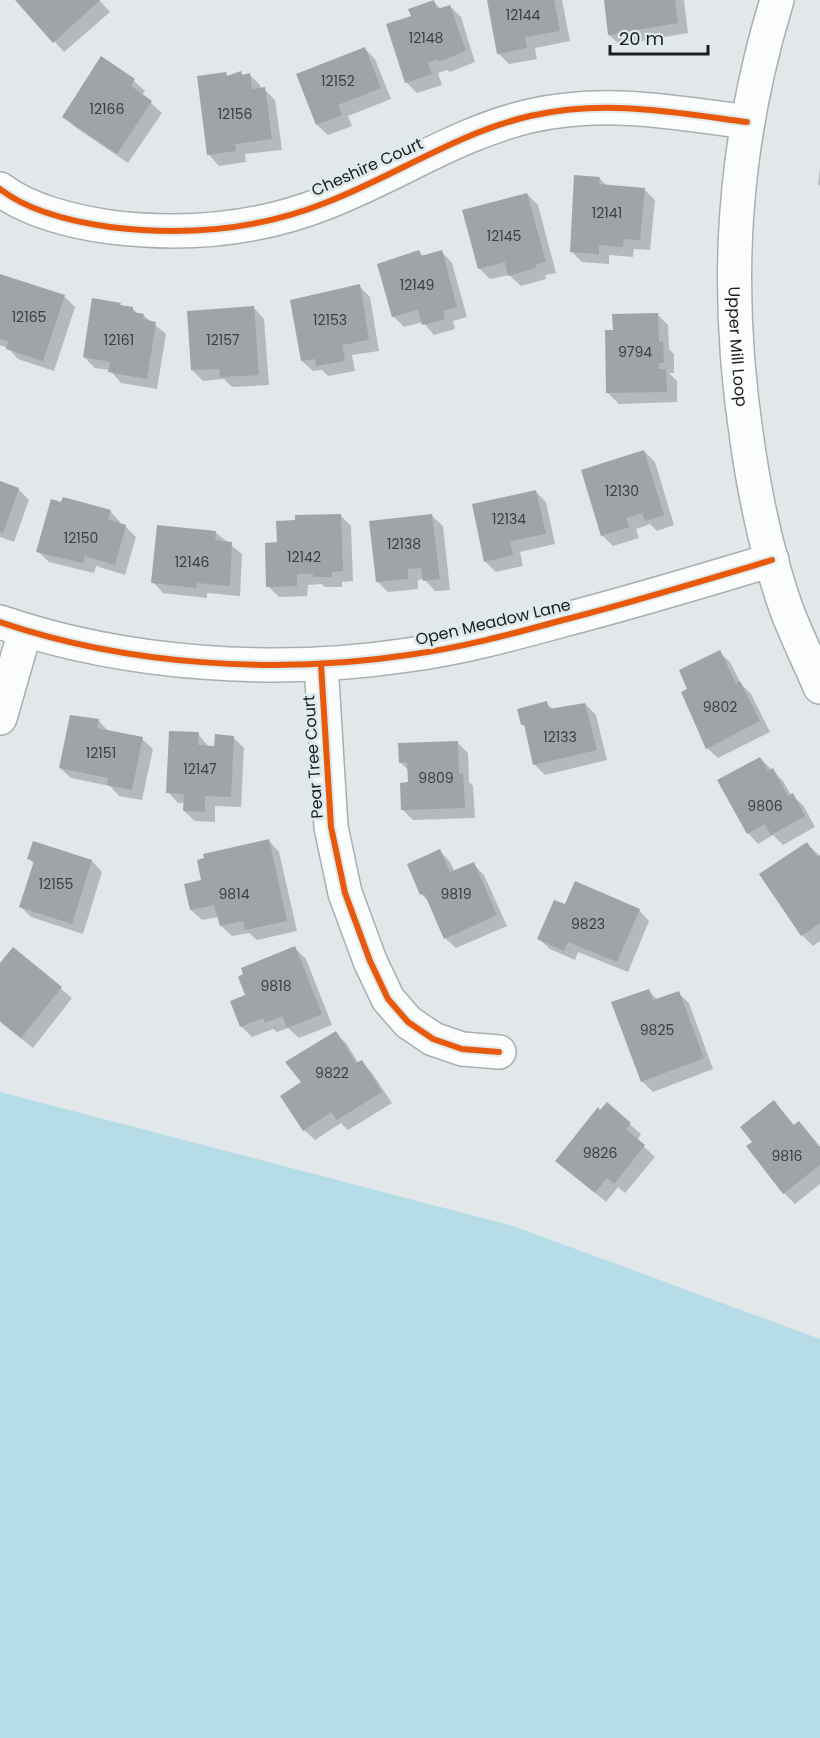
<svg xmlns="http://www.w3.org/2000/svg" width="820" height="1738" font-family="Poppins,sans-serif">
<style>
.green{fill:#b6dce8}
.shadow{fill:#0003}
.building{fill:#9fa4a6}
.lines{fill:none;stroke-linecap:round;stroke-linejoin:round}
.street-casing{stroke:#a9aeb0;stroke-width:36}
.street{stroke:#fbfcfc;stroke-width:33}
.cycleway-casing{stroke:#dfeaed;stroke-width:10}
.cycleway{stroke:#e8590c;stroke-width:6}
.labels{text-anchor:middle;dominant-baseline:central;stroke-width:6;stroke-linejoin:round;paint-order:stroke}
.number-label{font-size:14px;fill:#3b4041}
.street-label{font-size:16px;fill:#1a1e1f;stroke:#dfeaed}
</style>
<rect width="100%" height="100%" fill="#e2e8ea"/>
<!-- green -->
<path class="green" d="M0,1092L513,1226L820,1339V1738H0Z"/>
<!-- shadow -->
<path class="shadow" d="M17,0H99L110,12L64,52Z
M496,0H562L570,41L535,48L537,59L509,64L498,53Z
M605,0H684L688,33L620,45L609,35Z
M434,2L441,9L450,6L461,17L475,62L450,72L447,70L438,73L442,85L417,93L406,82Z
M364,48L375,59L391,99L348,116L352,126L328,135L317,125L298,75Z
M101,58L134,81L145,91L142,95L162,113L128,163L75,127L64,117Z
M240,73L244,76L250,75L260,85L261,89H264L275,100L282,150L245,154L246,162L219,166L209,155L199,77L226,74L229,77Z
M820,169V186L818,184Z
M599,178L607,186L644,189L655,200L650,250L634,249L633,257L609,255V264L582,262L571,251Z
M527,194L538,205L556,273L545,275L546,279L521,286L509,275L490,279L480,269L464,211Z
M419,251L424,257L442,252L452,263L467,317L453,321L455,329L434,335L423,322L404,327L393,316Z
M0,277L64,296L75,307L54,371L18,359L8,348L0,345Z
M359,286L370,297L379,351L352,355L355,371L328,376L322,370L313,371L302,361Z
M120,304L123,307L133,309L138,314L143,315L166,334L157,389L121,383L110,370L95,368L84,357Z
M254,308L264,319L269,385L232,387L224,379L203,381L192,370Z
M657,314L668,325L669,349L674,354V373H669L677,381V402L619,404L608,393L614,331Z
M644,451L655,462L674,525L657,531L650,524L636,529L639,538L613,546L602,535Z
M0,483L18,489L29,500L14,542L0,537Z
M536,492L546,502L555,544L520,552L523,566L496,572L485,561Z
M110,511L120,522V525L125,526L136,537L125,575L96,566L94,573L49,562L38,551Z
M340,515L351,526L353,581L342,582V587H325L322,584L308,585L307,596L279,597L268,586L278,544Z
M432,516L443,526L450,590L435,591L424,579L418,580V589L388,592L377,581Z
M215,532L242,554L240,596L207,593V598L163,593L153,582Z
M719,652L730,662L741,684L751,694L770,732L718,758L707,748L689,689Z
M546,703L553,709L585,704L596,715L607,760L545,775L535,765L526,728L522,724Z
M98,720L109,732L142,739L153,749L142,800L119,796L110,786L71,778L60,768Z
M198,734L209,747H216L233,737L244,748L241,807L215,806V822L195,821L184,811L185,803H178L168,792Z
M457,742L468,753L469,782L473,786L475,818L413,820L403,810L410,784L409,771L400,762Z
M760,758L783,781L791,795L803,805L815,827L783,845L773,835L758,844L748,833Z
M269,841L279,852L297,931L257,940L249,933L232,936L221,926L219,917L202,920L191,910Z
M34,843L92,861L102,872L83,934L31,917L21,907L34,864L29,859Z
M807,844L820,856V941L813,946L802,935Z
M440,851L450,862L455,872L473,864L484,875L507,926L456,948L445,938L430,903L421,894Z
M565,906L639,910L649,921L628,972L578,952L575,960L550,949L539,939Z
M295,948L306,959L332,1025L299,1038L288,1028L277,1032L273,1029L252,1037L241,1026L247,996Z
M13,949L72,998L33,1048L0,1022V965Z
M648,990L658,1000L678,993L689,1003L713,1069L653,1092L642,1081Z
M336,1033L346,1043L359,1064L362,1062L372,1073L392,1103L348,1130L341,1123L315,1140L304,1130Z
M774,1102L795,1126L799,1123L820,1147V1184L795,1204L784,1193L754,1143Z
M607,1105L641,1134L637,1140L655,1157L625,1193L618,1187L606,1202L557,1161Z"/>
<!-- building -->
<path class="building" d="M15,0H100L53,43Z
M434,0L437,9L450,5L466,51L438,62L437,59L428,63L432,74L405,83L386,24L411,16L408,9Z
M487,0H554L560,31L525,37L527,48L497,54Z
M604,0H675L678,23L608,35Z
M365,47L381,88L338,105L342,115L316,125L296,74Z
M101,56L135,79L131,86L152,101L117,154L62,117Z
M241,71L242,75L250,73L252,89L265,87L272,139L235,144L236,151L207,155L197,76L226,72L227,76Z
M574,175L600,177L599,184L645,188L640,240L624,239L623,247L599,245V254L570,252Z
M527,193L546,262L535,265L536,268L508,276L505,262L478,269L462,210Z
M419,250L421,256L442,250L457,307L443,311L445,319L422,325L418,310L392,317L377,264Z
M0,274L65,295L43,361L6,349L8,341L0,339Z
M360,284L369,340L342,345L345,361L316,366L315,359L301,361L290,300Z
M92,298L121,303L120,305L133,307V312L144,314L143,319L156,322L147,379L108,372L110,362L83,357Z
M254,306L259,375L220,377L219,369L191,370L187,311Z
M658,313L659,342L663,341L664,363H659V369H666L667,392L606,393L605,330H613L612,314Z
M644,450L664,515L645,521L642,513L626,518L629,527L601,536L581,470Z
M0,481L19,488L3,533L0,532Z
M536,490L546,534L510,541L513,555L484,562L472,504Z
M63,497L111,510L108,519L126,525L115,565L85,556L83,563L36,552L51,499L61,502Z
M341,514L343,571L332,572V577H313V574H297V586L266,587L265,543L277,542L276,521L295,520V515Z
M432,514L440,579L423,581L421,568L408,569V579L376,582L369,521Z
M157,525L216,531L215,540L232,542L230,586L197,583L196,588L151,583Z
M720,650L736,684L740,681L760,721L706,749L681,692L687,689L679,670Z
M547,701L549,709L585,703L597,750L533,765L524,724L521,725L517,709Z
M70,715L99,719L97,728L143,737L132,790L107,785L108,778L59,768Z
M169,731L199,732L198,745L214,746L215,734L234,736L231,797L205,796V812L183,811L184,794L166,793Z
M458,741L459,774L463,773L465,808L401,810L400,783L408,782L407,762L399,763L398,743Z
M760,757L768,771L773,768L788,796L793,793L805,816L771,835L765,824L747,834L717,780Z
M269,839L287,921L245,930L243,921L220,926L214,905L190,910L184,884L201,880L197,860L204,858L203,854Z
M33,841L92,860L72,924L19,907L34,861L27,859Z
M807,842L817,857L820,855V923L801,936L759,874Z
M440,849L450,872L474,862L497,915L444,939L424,893L420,895L407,864Z
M575,881L640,909L617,962L568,942L564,951L537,939L554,900L565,904Z
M295,946L322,1014L287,1028L282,1016L265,1023L263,1018L240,1027L230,1001L245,995L238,977L243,974L241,968Z
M13,947L62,987L21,1038L0,1021V963Z
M649,989L653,1000L679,991L704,1058L641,1082L611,1002Z
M336,1031L356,1063L362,1060L382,1092L337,1120L331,1112L303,1131L280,1096L301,1082L285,1062Z
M774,1100L793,1125L799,1121L820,1147V1165L783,1194L746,1146L752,1142L740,1127Z
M607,1102L631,1123L626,1129L645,1145L614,1184L607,1178L595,1193L555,1161L598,1107L600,1110Z"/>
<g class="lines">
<!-- street casing -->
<g class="street-casing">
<g id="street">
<path id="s1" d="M777,0C732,147 724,288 747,440C755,496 767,554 786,608C796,635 809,661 820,687"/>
<path d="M0,189C28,211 75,222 110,227C183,236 257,230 325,203C395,176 457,133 530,116C605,99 672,112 747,122"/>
<path d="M0,622C126,665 276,675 408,655C460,648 512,634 563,620C633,602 702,581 772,560"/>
<path d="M321,664L331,827L345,893L370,961L388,999L408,1022L433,1039L462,1049L499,1052"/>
<path d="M0,718L25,631"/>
</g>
</g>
<!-- street -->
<use href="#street" class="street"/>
<!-- cycleway casing -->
<g class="cycleway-casing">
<path id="cycleway" d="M0,189C28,211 75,222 110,227C183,236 257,230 325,203C395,176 457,133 530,116C605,99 672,112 747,122
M0,622C126,665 276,675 408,655C460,648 512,634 563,620C633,602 702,581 772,560
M321,664L331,827L345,893L370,961L388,999L408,1022L433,1039L462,1049L499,1052"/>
</g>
<!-- cycleway -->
<use href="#cycleway" class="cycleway"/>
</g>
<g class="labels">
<!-- number labels -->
<g class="number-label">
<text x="523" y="15">12144</text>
<text x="426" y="38">12148</text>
<text x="338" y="81">12152</text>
<text x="107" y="109">12166</text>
<text x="235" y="114">12156</text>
<text x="607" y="213">12141</text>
<text x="504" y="236">12145</text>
<text x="417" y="285">12149</text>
<text x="29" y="317">12165</text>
<text x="330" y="320">12153</text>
<text x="119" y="340">12161</text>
<text x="223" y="340">12157</text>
<text x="635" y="352">9794</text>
<text x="622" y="491">12130</text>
<text x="509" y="519">12134</text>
<text x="81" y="538">12150</text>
<text x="404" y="544">12138</text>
<text x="304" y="557">12142</text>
<text x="192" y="562">12146</text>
<text x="720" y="707">9802</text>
<text x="560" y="737">12133</text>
<text x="101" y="753">12151</text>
<text x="200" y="769">12147</text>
<text x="436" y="778">9809</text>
<text x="765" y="806">9806</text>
<text x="56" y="884">12155</text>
<text x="234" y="894">9814</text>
<text x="456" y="894">9819</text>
<text x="588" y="924">9823</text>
<text x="276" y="986">9818</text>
<text x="657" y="1030">9825</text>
<text x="332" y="1073">9822</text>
<text x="600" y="1153">9826</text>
<text x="787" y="1156">9816</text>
</g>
<!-- street labels -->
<g class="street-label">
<text transform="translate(367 167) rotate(-24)">Cheshire Court</text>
<text stroke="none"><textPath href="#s1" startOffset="351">Upper Mill Loop</textPath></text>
<text transform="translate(493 622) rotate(-13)">Open Meadow Lane</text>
<text transform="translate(313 757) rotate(-94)">Pear Tree Court</text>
</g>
</g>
<!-- scale -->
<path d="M610 45v9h98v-9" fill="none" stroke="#1a1e1f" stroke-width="3"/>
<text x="619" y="45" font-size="18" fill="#1a1e1f" stroke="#dfeaed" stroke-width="4.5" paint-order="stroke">20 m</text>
</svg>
